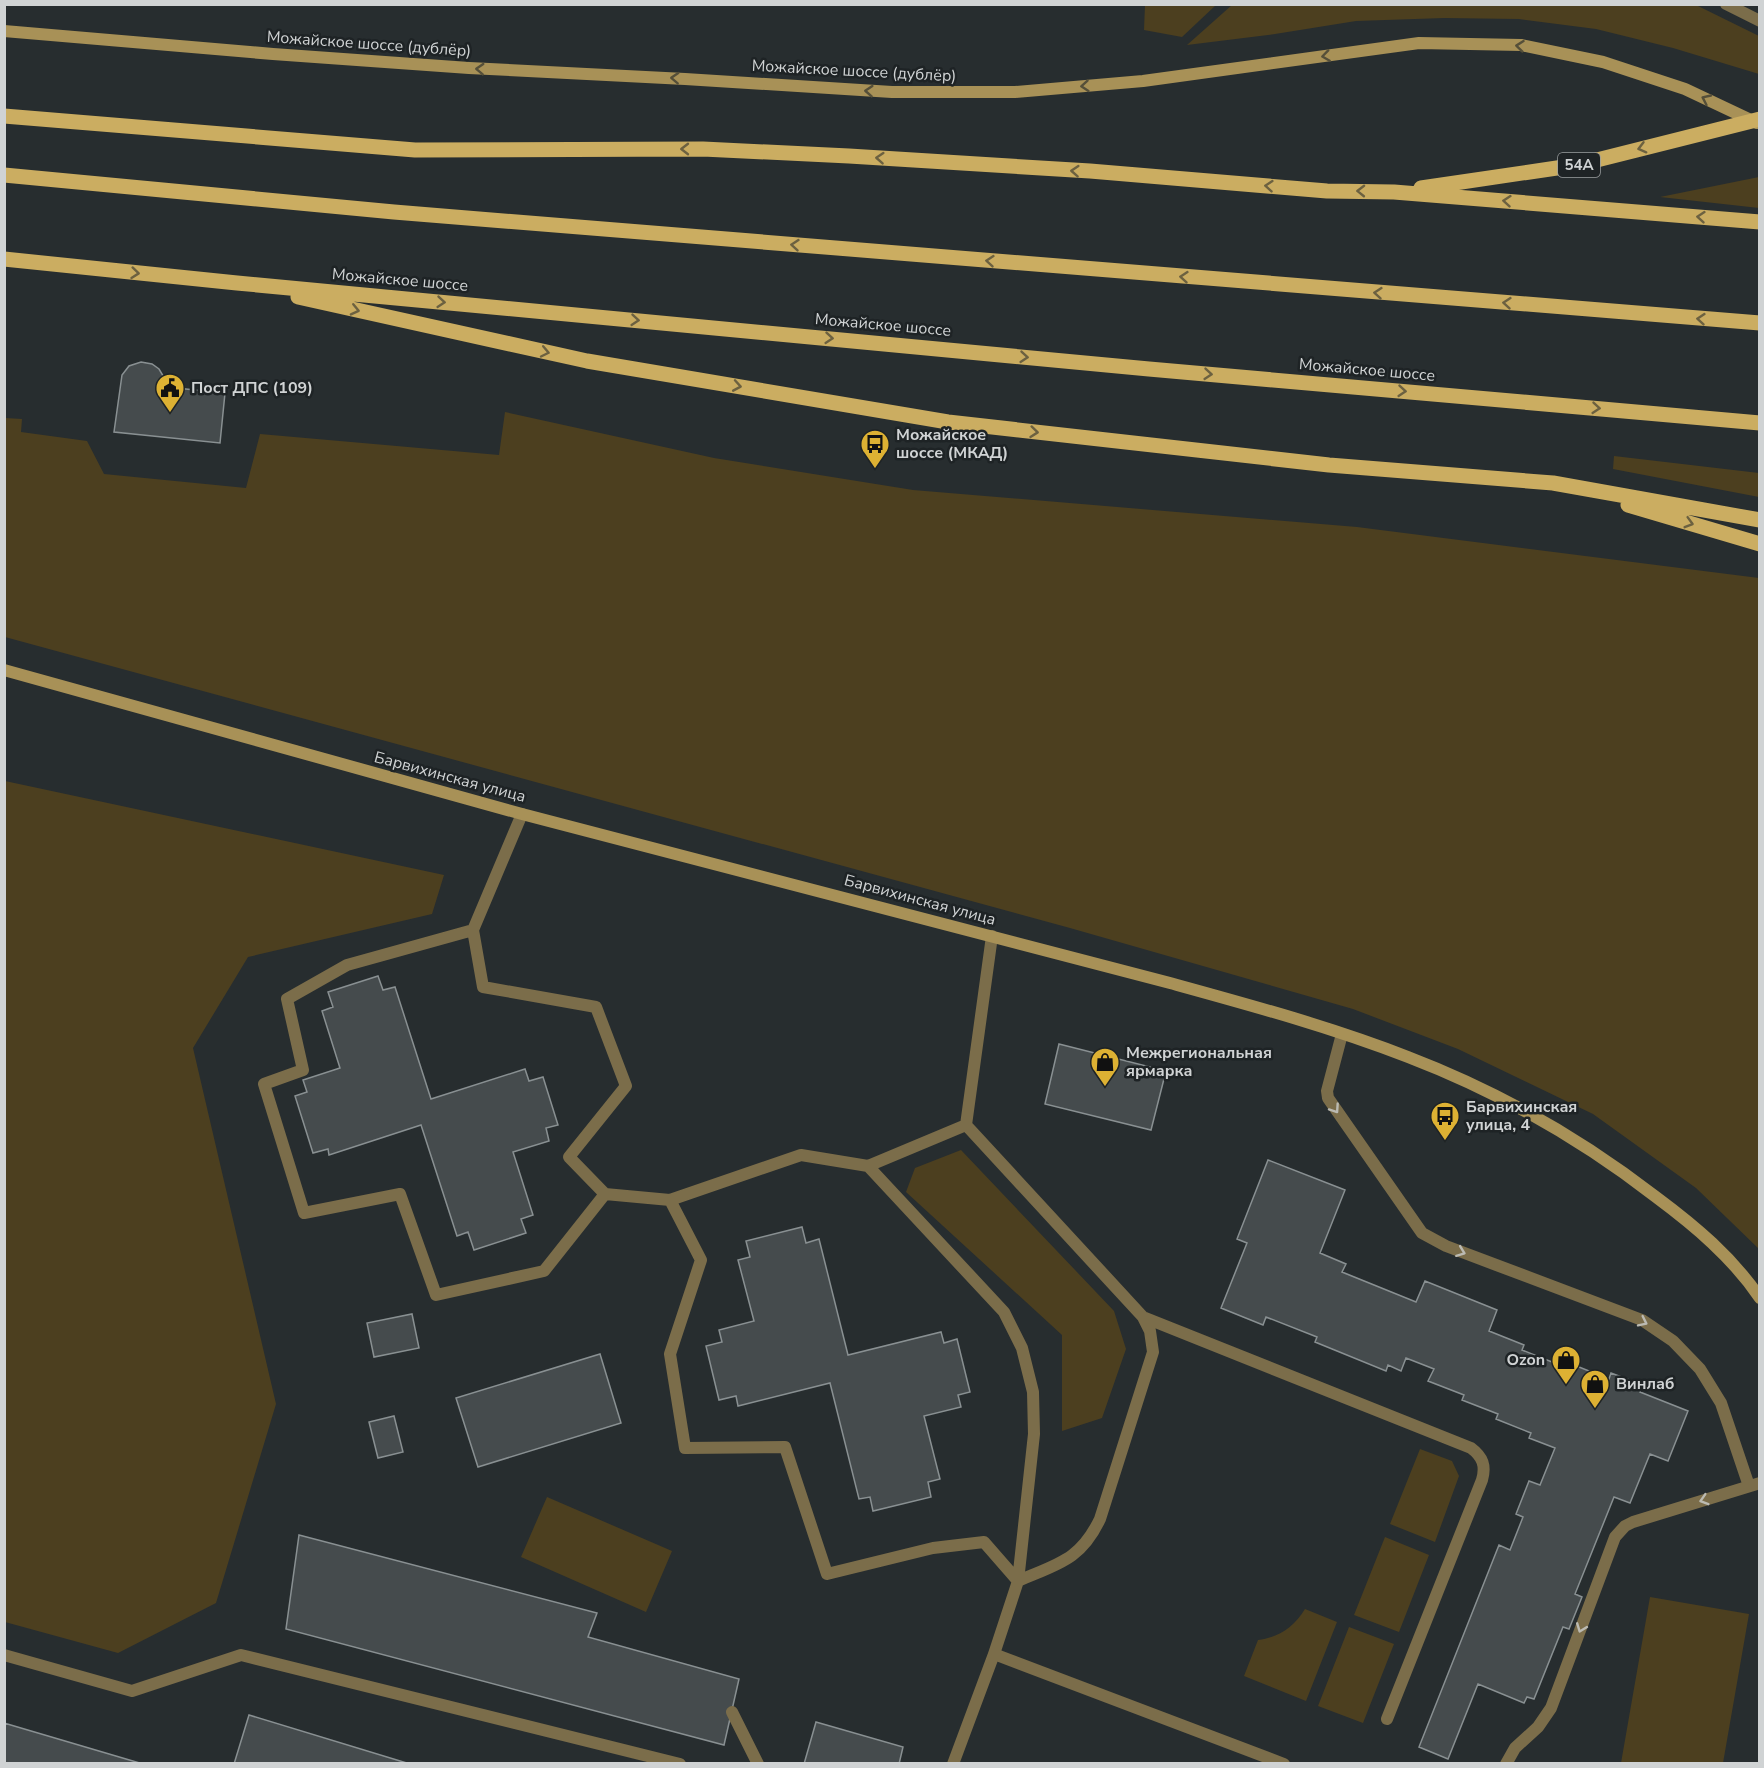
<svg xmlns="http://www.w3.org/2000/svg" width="1764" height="1768" font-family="'Nunito Sans',sans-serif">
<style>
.green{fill:#4c3f1f}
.building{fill:#454b4d;stroke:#899092;stroke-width:1.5}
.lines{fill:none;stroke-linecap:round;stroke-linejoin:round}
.lane{stroke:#7b6d4a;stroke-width:12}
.secondary{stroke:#a89157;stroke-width:12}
.primary{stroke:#cbad61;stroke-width:15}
.oneway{stroke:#554f39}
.oneway2{stroke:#6c6140}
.oneway3{stroke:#bbbab2}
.labels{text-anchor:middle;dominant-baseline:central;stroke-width:5;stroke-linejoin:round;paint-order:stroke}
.shield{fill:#1e2325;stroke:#9b9ea0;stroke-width:1.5}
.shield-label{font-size:15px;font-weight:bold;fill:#d0d3d4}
.street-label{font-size:16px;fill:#d0d3d4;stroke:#1e2325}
.poi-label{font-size:16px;font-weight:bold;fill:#d0d3d4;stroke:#1e2325;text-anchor:start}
</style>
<rect width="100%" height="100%" fill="#272d2f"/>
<!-- green -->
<path class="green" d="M1145,5V4L1216,5L1182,37L1144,30Z
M1696,5L1759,36V74L1673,48L1596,29L1519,19L1444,18L1356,21L1275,34L1187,45L1232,5Z
M1759,177V208L1660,197Z
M505,412L714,458L913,490L1357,527L1759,578V1249L1696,1188L1593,1114L1458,1049L1353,1009L1070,928L5,637V418L22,419L21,432L87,441L104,474L246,488L260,434L499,455Z
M1614,456L1759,473V497L1613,469Z
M5,781L444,875L432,914L248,957L193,1048L276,1404L216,1603L118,1653L5,1622Z
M961,1150L1114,1311L1126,1349L1102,1418L1062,1431V1335L906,1192L915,1168Z
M1420,1449L1452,1461L1459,1476L1435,1542L1390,1524Z
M547,1497L672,1551L646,1612L521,1557Z
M1385,1537L1429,1555L1399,1632L1354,1615Z
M1650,1597L1749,1614L1723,1763H1621Z
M1305,1609L1337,1622L1306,1701L1244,1676L1258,1640C1279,1637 1293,1628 1305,1609Z
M1349,1627L1394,1644L1363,1723L1318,1706Z"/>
<!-- building -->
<path class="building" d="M141,362L152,364L159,369L165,379L166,387L225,393L220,443L114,432L122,375L129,366Z
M378,976L383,990L395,987L431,1099L525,1069L529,1081L543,1077L558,1125L546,1128L549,1141L513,1152L533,1215L521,1219L526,1233L474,1250L468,1232L457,1236L421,1125L329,1155L328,1149L313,1153L295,1096L307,1092L303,1080L340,1068L322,1011L333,1007L328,992Z
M1059,1044L1166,1071L1151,1130L1045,1104Z
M1268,1160L1345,1190L1320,1253L1346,1264L1342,1272L1416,1302L1425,1281L1497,1310L1489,1331L1524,1345L1522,1350L1557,1364L1559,1359L1609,1379L1611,1373L1643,1385L1640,1392L1688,1411L1668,1461L1650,1454L1630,1503L1614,1497L1575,1594L1582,1597L1569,1629L1563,1627L1534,1699L1527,1697L1524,1703L1478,1684L1448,1759L1419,1747L1499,1545L1510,1550L1523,1517L1516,1514L1529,1481L1540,1485L1555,1448L1529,1438L1531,1433L1496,1419L1498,1414L1462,1400L1464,1395L1428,1381L1434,1369L1406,1358L1401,1371L1388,1365L1386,1371L1315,1342L1317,1337L1266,1317L1263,1325L1221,1308L1247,1243L1237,1239Z
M802,1227L806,1243L819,1239L848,1355L941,1332L944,1343L957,1339L970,1392L958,1395L961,1407L924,1416L940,1479L928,1482L931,1497L873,1511L870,1497L859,1499L830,1383L738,1406L736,1396L719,1400L706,1346L722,1342L719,1330L754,1321L738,1260L750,1257L746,1241Z
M412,1314L419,1348L374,1357L367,1323Z
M600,1354L621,1423L478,1467L456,1398Z
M394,1416L403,1452L378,1458L369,1422Z
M299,1535L597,1613L588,1637L739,1679L724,1745L286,1629Z
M249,1715L410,1764H234Z
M816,1722L903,1747L899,1764H804Z
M4,1723L143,1764H4Z"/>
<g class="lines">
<!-- lane -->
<path class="lane" d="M1726,4L1760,21
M522,814L473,930L483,987L596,1007L626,1086L569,1157L605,1194L670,1200L801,1155L868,1166L966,1125
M473,930L347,965L287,999L303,1070L264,1084L304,1213L400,1194L436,1295L544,1271L605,1194
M1342,1034L1327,1091L1328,1098L1422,1233L1446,1246L1642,1320L1673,1341L1700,1369L1721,1403L1749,1486
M966,1125L1143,1317L1150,1331L1153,1352L1100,1519C1080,1561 1057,1564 1018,1581
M966,1125L992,936
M868,1166L1004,1312L1022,1348L1033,1392L1034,1434L1018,1581L994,1654L953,1764
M670,1200L701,1260L670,1354L685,1448L785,1447L827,1574L933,1548L984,1542L1018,1581
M1143,1317L1471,1448C1483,1457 1486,1466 1482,1480L1387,1719
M994,1654L1284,1764
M4,1655L132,1691L241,1655L680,1764
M732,1712L758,1764
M1506,1764L1515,1748L1538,1727L1551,1708L1615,1537L1625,1526L1633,1522L1760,1483"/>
<!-- secondary -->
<path class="secondary" d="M4,31L273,54L469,68L685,79L892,92H1015L1143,81L1419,43L1521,45L1603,62L1685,89L1757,123
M4,670L522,814L1170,983C1250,1005 1331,1027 1408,1057C1497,1091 1581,1139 1656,1197C1695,1226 1732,1257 1760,1298"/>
<!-- primary -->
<path class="primary" d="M4,116L415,150L703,149L849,156L1090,171L1327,191L1394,192L1760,222
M4,175L394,212L1760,323
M1421,188L1577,165L1760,119
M4,259L237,283L1149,369L1760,423
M298,297L587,361L948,422L1329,465L1553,483L1760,520
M1628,505L1760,544"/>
</g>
<!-- one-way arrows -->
<defs><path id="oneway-chevron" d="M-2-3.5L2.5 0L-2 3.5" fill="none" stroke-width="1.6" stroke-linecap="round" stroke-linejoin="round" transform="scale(1.5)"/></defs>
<g class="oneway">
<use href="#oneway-chevron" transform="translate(1520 46) rotate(-174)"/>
<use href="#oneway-chevron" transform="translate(1326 56) rotate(172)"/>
<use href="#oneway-chevron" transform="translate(480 69) rotate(-177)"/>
<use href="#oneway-chevron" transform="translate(675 78) rotate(-177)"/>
<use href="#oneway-chevron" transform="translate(1085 86) rotate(175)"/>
<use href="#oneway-chevron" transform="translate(869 91) rotate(-176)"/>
<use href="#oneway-chevron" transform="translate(1706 99) rotate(-155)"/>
</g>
<g class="oneway2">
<use href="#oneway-chevron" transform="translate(1642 148) rotate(165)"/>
<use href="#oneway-chevron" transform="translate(685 149) rotate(180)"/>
<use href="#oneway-chevron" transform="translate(880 158) rotate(-176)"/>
<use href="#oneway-chevron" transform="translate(1075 171) rotate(-176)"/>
<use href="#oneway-chevron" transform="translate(1269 186) rotate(-175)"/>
<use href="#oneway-chevron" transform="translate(1361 191) rotate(-179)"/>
<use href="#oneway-chevron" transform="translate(1507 201) rotate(-175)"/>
<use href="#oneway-chevron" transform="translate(1701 217) rotate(-175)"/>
<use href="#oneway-chevron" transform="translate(795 245) rotate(-175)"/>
<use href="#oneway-chevron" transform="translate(990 261) rotate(-175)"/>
<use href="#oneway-chevron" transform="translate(135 273) rotate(6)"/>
<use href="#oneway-chevron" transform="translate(1184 277) rotate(-175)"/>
<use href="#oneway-chevron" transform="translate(1378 293) rotate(-175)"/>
<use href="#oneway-chevron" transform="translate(441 302) rotate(5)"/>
<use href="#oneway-chevron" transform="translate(1507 303) rotate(-175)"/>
<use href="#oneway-chevron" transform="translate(355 310) rotate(13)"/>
<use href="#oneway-chevron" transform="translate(1701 319) rotate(-175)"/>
<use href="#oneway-chevron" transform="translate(635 320) rotate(5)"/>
<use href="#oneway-chevron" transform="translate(829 338) rotate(5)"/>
<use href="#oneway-chevron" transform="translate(545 352) rotate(12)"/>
<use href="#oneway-chevron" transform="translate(1024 357) rotate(5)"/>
<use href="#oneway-chevron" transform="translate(1208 374) rotate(5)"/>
<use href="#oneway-chevron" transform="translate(737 386) rotate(10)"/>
<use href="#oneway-chevron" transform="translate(1402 391) rotate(5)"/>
<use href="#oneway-chevron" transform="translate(1596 408) rotate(5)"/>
<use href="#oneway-chevron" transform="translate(1034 432) rotate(6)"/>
<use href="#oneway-chevron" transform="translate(1689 523) rotate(16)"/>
</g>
<g class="oneway3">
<use href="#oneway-chevron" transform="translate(1335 1109) rotate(56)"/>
<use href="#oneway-chevron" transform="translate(1461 1252) rotate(21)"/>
<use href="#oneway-chevron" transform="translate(1643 1322) rotate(26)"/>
<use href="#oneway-chevron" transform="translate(1704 1500) rotate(163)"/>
<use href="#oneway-chevron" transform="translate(1581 1628) rotate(111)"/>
</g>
<!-- icons -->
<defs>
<g id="civic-pin" transform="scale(1.5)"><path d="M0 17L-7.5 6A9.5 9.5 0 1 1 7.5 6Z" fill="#ddb133" stroke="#1e2325"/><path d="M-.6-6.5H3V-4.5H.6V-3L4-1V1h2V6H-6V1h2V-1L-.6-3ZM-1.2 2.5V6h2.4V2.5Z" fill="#111"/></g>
<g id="bus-pin" transform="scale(1.5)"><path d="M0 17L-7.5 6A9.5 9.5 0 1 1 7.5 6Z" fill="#ddb133" stroke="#1e2325"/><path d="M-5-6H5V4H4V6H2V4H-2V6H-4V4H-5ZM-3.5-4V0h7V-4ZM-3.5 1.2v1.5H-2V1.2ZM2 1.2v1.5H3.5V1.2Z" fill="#111"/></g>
<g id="shop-pin" transform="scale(1.5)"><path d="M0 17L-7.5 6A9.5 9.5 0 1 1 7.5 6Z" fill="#ddb133" stroke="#1e2325"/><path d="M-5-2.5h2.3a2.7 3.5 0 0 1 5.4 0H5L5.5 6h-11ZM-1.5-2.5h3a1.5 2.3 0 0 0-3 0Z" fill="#111"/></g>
</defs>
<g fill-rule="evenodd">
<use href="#civic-pin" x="170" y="388"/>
<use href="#bus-pin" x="875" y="444"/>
<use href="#shop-pin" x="1105" y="1062"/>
<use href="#bus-pin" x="1445" y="1116"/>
<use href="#shop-pin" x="1566" y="1360"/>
<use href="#shop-pin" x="1595" y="1384"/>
</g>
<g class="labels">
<!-- shield labels -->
<rect class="shield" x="1558" y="153" width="42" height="24" rx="4.5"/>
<g class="shield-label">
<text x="1579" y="165">54А</text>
</g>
<!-- street labels -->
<g class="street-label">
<text transform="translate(369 44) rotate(4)">Можайское шоссе (дублёр)</text>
<text transform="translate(854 71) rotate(3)">Можайское шоссе (дублёр)</text>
<text transform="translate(400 280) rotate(5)">Можайское шоссе</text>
<text transform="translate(883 325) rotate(5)">Можайское шоссе</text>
<text transform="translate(1367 370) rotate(5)">Можайское шоссе</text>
<text transform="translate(450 777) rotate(15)">Барвихинская улица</text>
<text transform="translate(920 900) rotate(15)">Барвихинская улица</text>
</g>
<!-- poi labels -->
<g class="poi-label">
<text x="191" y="388">Пост ДПС (109)</text>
<text x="896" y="435">Можайское<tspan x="896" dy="18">шоссе (МКАД)</tspan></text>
<text x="1126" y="1053">Межрегиональная<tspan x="1126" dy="18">ярмарка</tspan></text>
<text x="1466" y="1107">Барвихинская<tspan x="1466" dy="18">улица, 4</tspan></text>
<text x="1545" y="1360" text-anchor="end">Ozon</text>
<text x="1616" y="1384">Винлаб</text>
</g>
</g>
<!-- border -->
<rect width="1764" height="1768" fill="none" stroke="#d0d3d4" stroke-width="12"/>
</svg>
